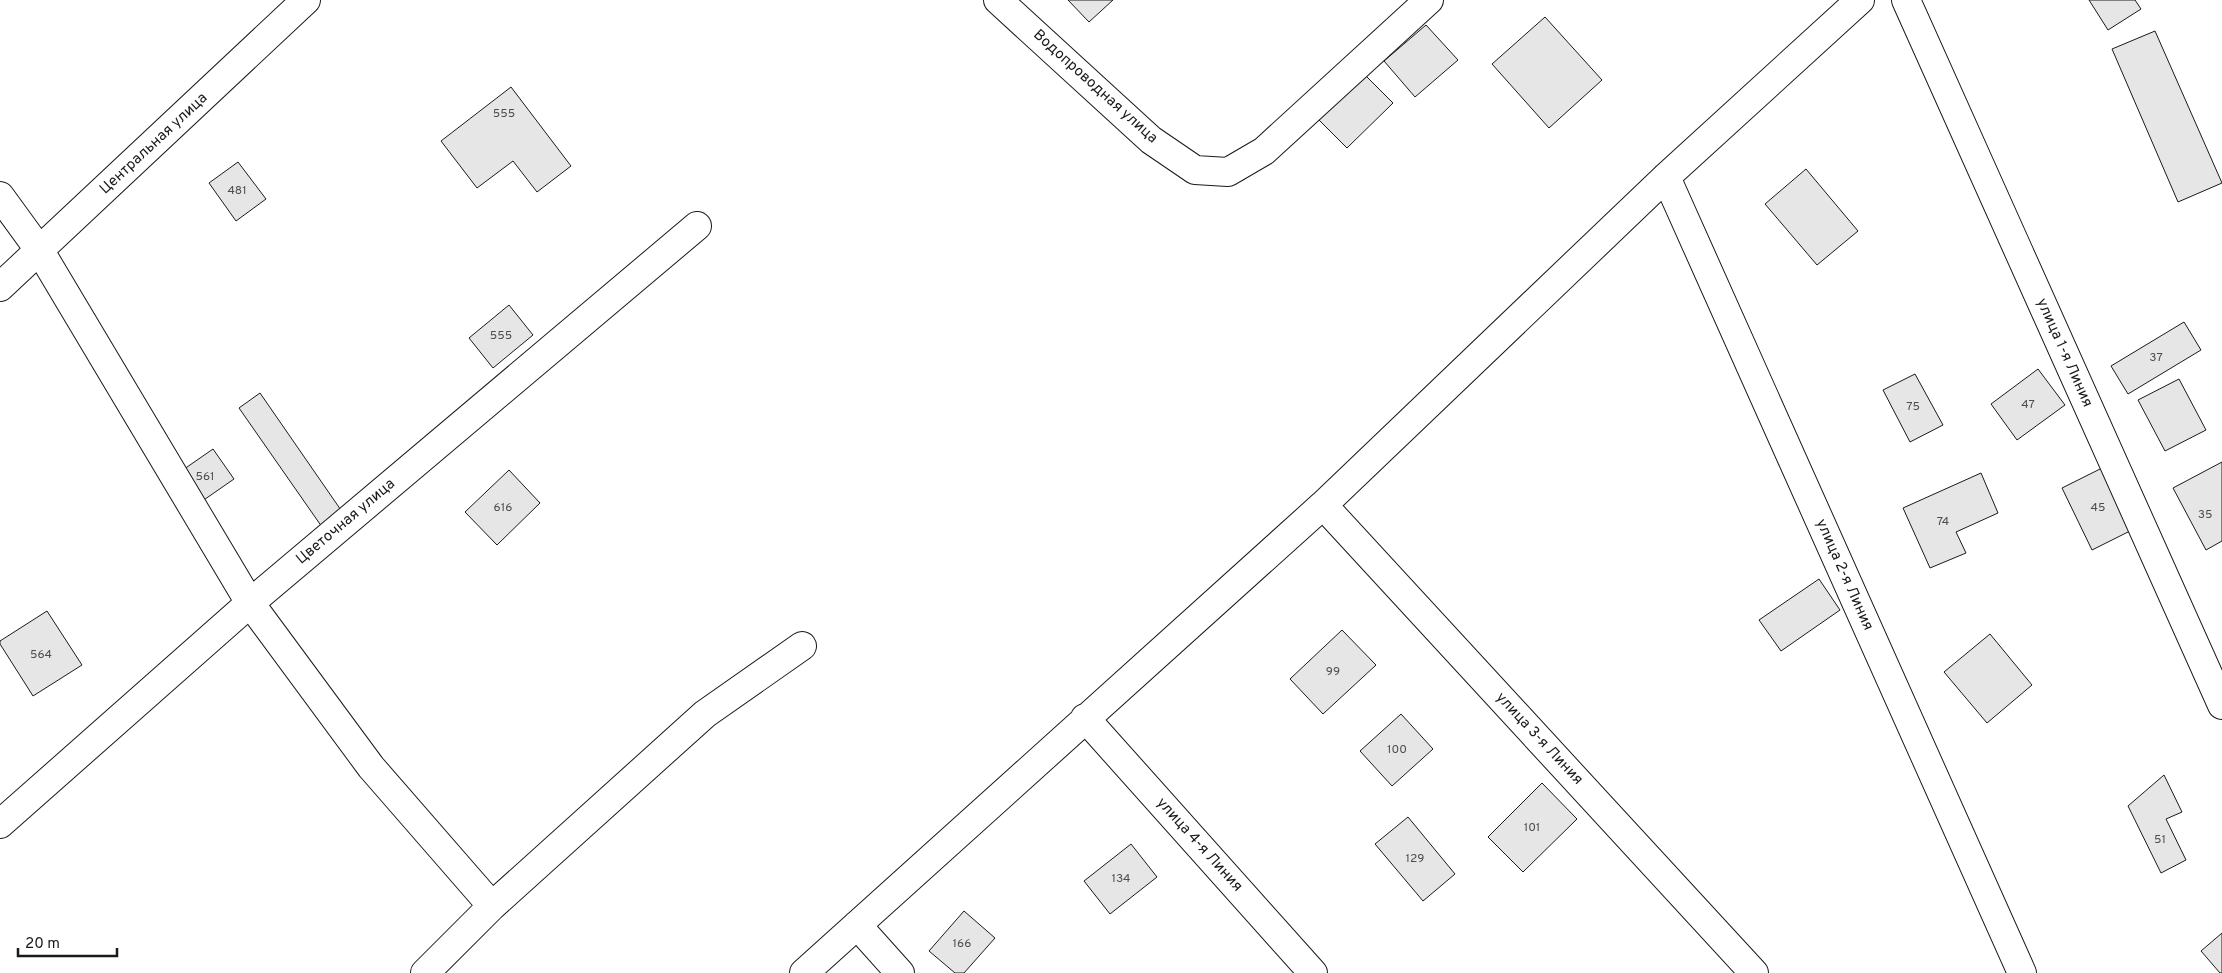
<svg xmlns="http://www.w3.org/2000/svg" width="2222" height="973" font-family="Overpass,sans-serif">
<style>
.building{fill:#e6e6e6;stroke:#1a1a1a}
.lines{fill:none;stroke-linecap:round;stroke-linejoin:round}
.street-casing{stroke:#1a1a1a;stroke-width:30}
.street{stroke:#fff;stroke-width:28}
.labels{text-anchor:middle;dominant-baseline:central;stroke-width:4;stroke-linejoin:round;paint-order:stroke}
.number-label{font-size:12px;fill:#4d4d4d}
.street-label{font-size:15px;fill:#1a1a1a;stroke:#fff}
</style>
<rect width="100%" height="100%" fill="#fff"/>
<!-- building -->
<path class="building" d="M1068,0H1113L1089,22Z
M2089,0H2135L2141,9L2108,30Z
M1545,17L1602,80L1549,128L1492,64Z
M1426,25L1458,60L1415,97L1384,61Z
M2155,31L2222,183L2178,202L2112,49Z
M1364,74L1393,103L1347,148L1318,119Z
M511,87L571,166L537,192L513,161L477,188L441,141Z
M238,162L266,199L236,221L209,183Z
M1806,169L1858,231L1817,265L1765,204Z
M509,305L533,335L493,368L469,338Z
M2184,322L2201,350L2128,394L2111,366Z
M2038,369L2065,405L2017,440L1991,404Z
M1915,374L1943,425L1910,442L1883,390Z
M2179,379L2206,430L2165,451L2138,400Z
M260,393L343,513L322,527L239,408Z
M213,449L234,479L198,504L177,474Z
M2222,462V541L2206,550L2173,488Z
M2104,467L2134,529L2092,550L2062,488Z
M509,470L540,503L497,545L465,512Z
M1981,473L1998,513L1956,532L1966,553L1930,568L1903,508Z
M1819,579L1840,610L1781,651L1759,620Z
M47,611L82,665L33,696L0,644V641Z
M1342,630L1376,665L1323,714L1290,679Z
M1990,634L2032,685L1987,723L1944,672Z
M1401,714L1433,749L1392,786L1360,751Z
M2164,775L2182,812L2166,819L2186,860L2161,873L2128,806Z
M1542,783L1577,819L1523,872L1488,837Z
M1408,817L1455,874L1423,901L1375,844Z
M1131,844L1157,877L1110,914L1084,881Z
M964,911L995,938L964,973H955L929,951Z
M2222,933V973H2220L2201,951Z"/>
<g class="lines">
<!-- street casing -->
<g class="street-casing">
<path id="street" d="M998,0L1151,140L1195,170L1228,172L1264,151L1429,0
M1906,0L2222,705
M1666,177L2022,973
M0,196L40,251L250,603L371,767L492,906
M0,287L306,0
M1323,505L1754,973
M1085,718L1313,973
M0,824L250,603L697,226
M857,925L900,973
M425,973L492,906L705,714L802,646
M804,973L1323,505L1666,177L1860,0"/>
</g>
<!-- street -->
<use href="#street" class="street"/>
</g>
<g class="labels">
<!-- number labels -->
<g class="number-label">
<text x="504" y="114">555</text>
<text x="237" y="191">481</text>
<text x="501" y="336">555</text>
<text x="2156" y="358">37</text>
<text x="2028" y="405">47</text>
<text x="1913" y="407">75</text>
<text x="205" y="477">561</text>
<text x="503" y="508">616</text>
<text x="2098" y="508">45</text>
<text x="2205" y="515">35</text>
<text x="1943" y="522">74</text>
<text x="41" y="655">564</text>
<text x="1333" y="672">99</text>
<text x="1397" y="750">100</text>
<text x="1532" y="828">101</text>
<text x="2160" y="840">51</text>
<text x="1415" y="859">129</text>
<text x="1121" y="879">134</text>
<text x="962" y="944">166</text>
</g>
<!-- street labels -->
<g class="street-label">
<text transform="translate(1095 87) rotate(42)">Водопроводная улица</text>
<text transform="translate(154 144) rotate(-43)">Центральная улица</text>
<text transform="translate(2064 353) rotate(66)">улица 1-я Линия</text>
<text transform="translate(346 522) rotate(-40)">Цветочная улица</text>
<text transform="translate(1844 575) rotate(66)">улица 2-я Линия</text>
<text transform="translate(1539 739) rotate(47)">улица 3-я Линия</text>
<text transform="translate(1199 845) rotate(48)">улица 4-я Линия</text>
</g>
</g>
<!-- scale -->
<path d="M18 948v8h99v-8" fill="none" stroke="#1a1a1a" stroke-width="2.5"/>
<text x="25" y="948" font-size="15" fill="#1a1a1a" stroke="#ffffff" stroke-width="4" paint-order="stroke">20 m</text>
</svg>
